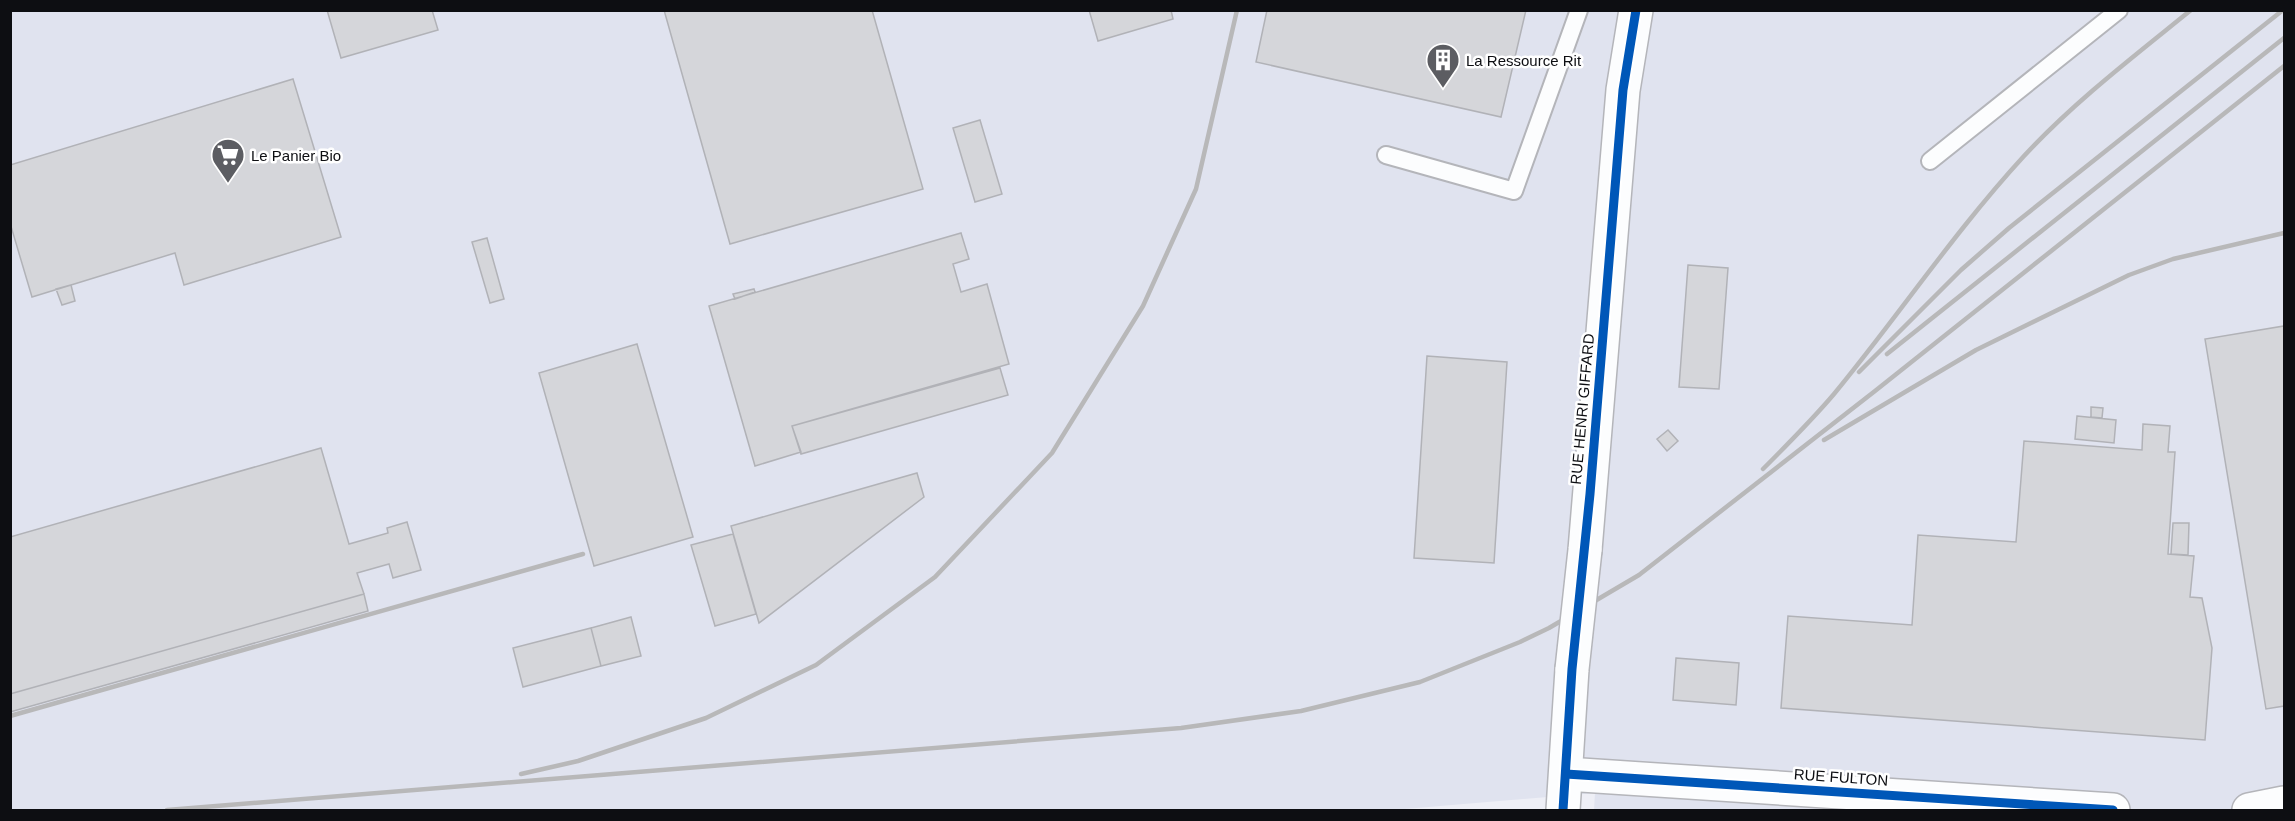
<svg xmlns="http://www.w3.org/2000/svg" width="2295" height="821" font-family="Arial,sans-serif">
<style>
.built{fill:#e0e3ef}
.building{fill:#d5d6da;stroke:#b1b2b7;stroke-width:1.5}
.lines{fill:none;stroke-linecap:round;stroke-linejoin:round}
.service-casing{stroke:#b4b5ba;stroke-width:20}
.minor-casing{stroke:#b4b5ba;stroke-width:36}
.tertiary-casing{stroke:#b4b5ba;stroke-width:36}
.service{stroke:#fcfdfe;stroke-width:16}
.minor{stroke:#fcfdfe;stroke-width:33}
.tertiary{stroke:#fcfdfe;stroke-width:33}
.rail{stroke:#b8b8b9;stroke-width:4.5}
.tertiary-bridge-casing{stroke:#b4b5ba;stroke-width:36;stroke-linecap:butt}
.tertiary-bridge{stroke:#fcfdfe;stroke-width:33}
.cycleway-casing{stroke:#fff;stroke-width:13}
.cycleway{stroke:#0057b8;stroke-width:9}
.labels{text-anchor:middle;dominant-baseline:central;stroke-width:5;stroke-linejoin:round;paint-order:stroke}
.poi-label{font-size:15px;fill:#0d0e12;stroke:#fff;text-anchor:start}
.street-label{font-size:15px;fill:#0d0e12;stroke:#fff}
</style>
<rect width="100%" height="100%" fill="#eeeff6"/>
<!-- built -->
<path class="built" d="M10,11H2284V810H1594L1595,793L1393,810H11Z"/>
<!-- building -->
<path class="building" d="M327,10H432L438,30L341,58Z
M664,10H872L923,189L730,244Z
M1089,10H1171L1173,19L1098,41Z
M1267,10H1526L1501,117L1256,62Z
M293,79L341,237L184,285L175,253L32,297L10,223V165Z
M980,120L1002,194L975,202L953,128Z
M961,233L969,259L953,264L961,292L987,284L1009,364L792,426L801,452L755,466L709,306Z
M487,238L504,299L490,303L472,242Z
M1688,265L1728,268L1719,389L1679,387Z
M71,285L75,301L62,305L56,289Z
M754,289L755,292L735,299L733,294Z
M2284,326V706L2266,709L2205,339Z
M637,344L693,537L594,566L539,373Z
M1427,356L1507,362L1494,563L1414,558Z
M1000,368L1008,395L801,454L792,426Z
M2091,407L2103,408L2102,418L2091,417Z
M2077,416L2116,420L2114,443L2075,439Z
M2143,424L2170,426L2168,452H2175L2168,554L2194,556L2190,597L2202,598L2212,648L2205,740L1781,708L1788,616L1912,625L1918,535L2016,542L2024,441L2142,450Z
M1668,430L1678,441L1667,451L1657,439Z
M321,448L349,544L388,533L387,528L407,522L421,570L393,578L389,564L357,573L364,594L10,694V537Z
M917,473L924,497L759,623L731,526Z
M2173,523H2189L2188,555L2171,554Z
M733,534L756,614L715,626L691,545Z
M364,594L368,611L10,712V694Z
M631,617L641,656L601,666L591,628Z
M591,628L601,666L523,687L513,648Z
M1676,658L1739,663L1736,705L1673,700Z"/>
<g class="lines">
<!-- service casing -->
<g class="service-casing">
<path id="service" d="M1386,155L1514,191L1579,10
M1930,161L2119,10"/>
</g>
<!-- minor casing -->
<g class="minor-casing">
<path id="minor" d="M1566,774L2113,810
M2249,810L2284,803"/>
</g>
<!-- tertiary casing -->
<g class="tertiary-casing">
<path id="tertiary" d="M1585,550L1623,90L1636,10
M1563,810L1572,669"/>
</g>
<!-- service -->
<use href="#service" class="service"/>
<!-- minor -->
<use href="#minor" class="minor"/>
<!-- tertiary -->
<use href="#tertiary" class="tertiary"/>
<!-- rail -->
<path class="rail" d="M1887,354L2284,38
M1859,372L1961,270L2009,228L2283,10
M1824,440L1976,350L2129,275L2173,259L2284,233
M1763,469C1787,445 1812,420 1834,394C1899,315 1955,231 2024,156C2074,102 2133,57 2191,10
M10,716L583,554
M521,774L578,761L706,718L816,665L935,577L1052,453L1143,306L1196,189L1237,10
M167,810L1181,728L1301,711L1420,682L1520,642L1549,628L1639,575L1875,391L2284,66"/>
<!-- tertiary-bridge casing -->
<g class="tertiary-bridge-casing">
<path id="tertiary-bridge" d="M1572,669L1585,550"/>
</g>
<!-- tertiary-bridge -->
<use href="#tertiary-bridge" class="tertiary-bridge"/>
<!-- cycleway casing -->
<g class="cycleway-casing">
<path id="cycleway" d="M1566,774L2113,810
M1563,810L1572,669L1590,494L1623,90L1636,10"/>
</g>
<!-- cycleway -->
<use href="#cycleway" class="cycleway"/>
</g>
<!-- icons -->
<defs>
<g id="building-pin" transform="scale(1.725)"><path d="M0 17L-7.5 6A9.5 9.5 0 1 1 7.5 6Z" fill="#5c5d62" stroke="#fff"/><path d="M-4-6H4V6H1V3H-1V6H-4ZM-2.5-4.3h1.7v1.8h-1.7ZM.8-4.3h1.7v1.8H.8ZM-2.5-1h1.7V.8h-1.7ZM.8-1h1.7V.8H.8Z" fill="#fff"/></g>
<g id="supermarket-pin" transform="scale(1.725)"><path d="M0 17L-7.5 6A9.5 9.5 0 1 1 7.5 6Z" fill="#5c5d62" stroke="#fff"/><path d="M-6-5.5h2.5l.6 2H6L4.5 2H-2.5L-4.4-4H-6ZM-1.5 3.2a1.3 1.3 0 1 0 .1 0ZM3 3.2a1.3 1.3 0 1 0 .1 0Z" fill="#fff"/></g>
</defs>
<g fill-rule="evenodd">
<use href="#building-pin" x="1443" y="60"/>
<use href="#supermarket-pin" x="228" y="155"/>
</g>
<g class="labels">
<!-- poi labels -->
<g class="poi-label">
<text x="1466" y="60">La Ressource Rit</text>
<text x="251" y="155">Le Panier Bio</text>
</g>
<!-- street labels -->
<g class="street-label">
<text transform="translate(1582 409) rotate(-85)">RUE HENRI GIFFARD</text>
<text transform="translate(1841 777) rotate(4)">RUE FULTON</text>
</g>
</g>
<!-- border -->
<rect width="2295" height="821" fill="none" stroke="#0d0e12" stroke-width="24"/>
</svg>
